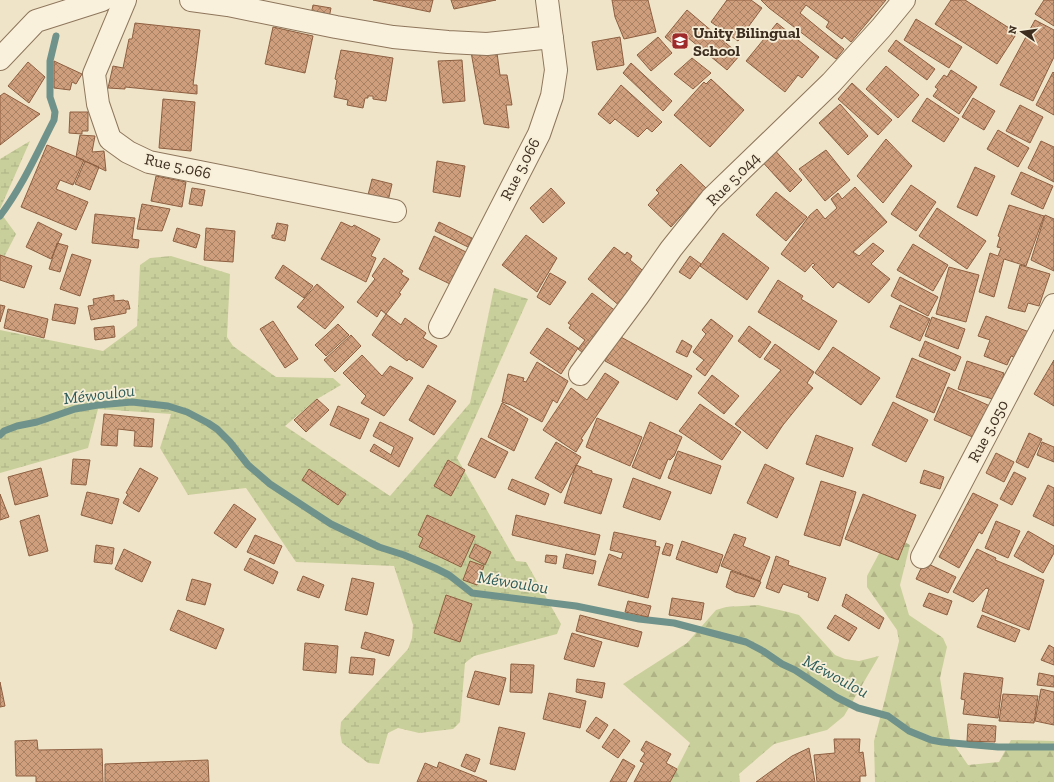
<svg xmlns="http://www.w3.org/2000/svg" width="1054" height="782" font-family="'Zilla Slab',serif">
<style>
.forest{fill:url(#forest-firs)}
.wetland{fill:url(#wetland-marsh)}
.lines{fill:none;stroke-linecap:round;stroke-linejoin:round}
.stream{stroke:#6f938a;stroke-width:7}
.building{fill:url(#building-cross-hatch);stroke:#8d5f41}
.minor-casing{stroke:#8d765c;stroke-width:24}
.minor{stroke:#faf1dc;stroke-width:22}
.labels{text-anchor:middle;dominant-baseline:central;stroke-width:3.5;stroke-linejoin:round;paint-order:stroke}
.poi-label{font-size:16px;font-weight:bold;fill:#3d2e20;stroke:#f7eed8;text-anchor:start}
.street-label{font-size:16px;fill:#3d2e20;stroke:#f7eed8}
.water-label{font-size:17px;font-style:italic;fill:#2f5d5a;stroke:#f7eed8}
</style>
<defs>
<pattern id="forest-firs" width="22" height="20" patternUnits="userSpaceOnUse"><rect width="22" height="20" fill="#c9cf9b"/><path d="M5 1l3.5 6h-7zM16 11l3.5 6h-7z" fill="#aeb285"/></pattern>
<pattern id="wetland-marsh" width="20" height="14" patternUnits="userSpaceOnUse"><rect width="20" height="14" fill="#c9cf9b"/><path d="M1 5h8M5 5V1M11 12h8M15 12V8" fill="none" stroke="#aeb285"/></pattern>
<pattern id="building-cross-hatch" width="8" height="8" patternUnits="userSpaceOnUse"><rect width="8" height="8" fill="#cf9f7d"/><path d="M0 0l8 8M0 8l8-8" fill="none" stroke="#a98266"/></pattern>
</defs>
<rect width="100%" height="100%" fill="#f0e4c8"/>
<!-- forest -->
<path class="forest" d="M901,540L910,545L900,585L909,615L943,638L947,647L940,678L950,739L968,765L999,762L1011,740L1054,741V782H875L874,741L885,699L899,641L897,630L867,587V576L882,548Z
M758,605L788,612L799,615L835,655L845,659L859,661L879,656L844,716L827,730L774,744L739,774L740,782H670L690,743L623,684L687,643L716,610L726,607Z"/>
<!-- wetland -->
<path class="wetland" d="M30,141L0,209V159Z
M0,212L16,234L0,265Z
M171,256L230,274L227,337L233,346L276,377L333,378L341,385L317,399L285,426L390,496L470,403L494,288L528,299L457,458L516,561L526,562L561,624L557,634L474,656L465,663L460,722L453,729L419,733L398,728L388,733L379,764L368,763L342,743L340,733L341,722L408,649L412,638L413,625L394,566L296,562L246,488L188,495L160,448L171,414L98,409L88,448L0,473V330L103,351L137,326L140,265L150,258Z"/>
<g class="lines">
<!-- stream -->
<path class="stream" d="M0,216C22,187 37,153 54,120L55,112L50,97V61L56,36
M0,435L4,431L17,426L37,422L75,409L98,405L132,402L168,406L187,412L208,423L217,429L230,442L248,465L270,484L331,524L379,547L404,555L435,568L449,575L472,593L576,606L639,619L674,623L746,642L763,651L782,664L795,670L836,697L858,708L888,716L909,731L931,740L942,742L998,747H1054"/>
</g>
<!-- building -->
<path class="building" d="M373,0H433L430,12Z
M451,0H496L454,9Z
M612,0H648L656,32L624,39L615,17Z
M727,0H751L762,8L738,41L711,22Z
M761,0H886L851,42L844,36L842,39L826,27L829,22L806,5L800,13L844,49L836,59L769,8Z
M951,0H965L1017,33L997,64L935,24Z
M1044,0H1054V26L1035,14Z
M313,5L331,8L328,23L310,20Z
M687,10L740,55L727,70L687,37L678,48L665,37Z
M916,19L962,47L949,68L904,40Z
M1035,20L1054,30V57L1033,101L1000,85Z
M135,23L200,30L193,85H197V94L125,87V89L108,88L113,66L123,68L129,39H132Z
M777,23L819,57L802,78L798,75L785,92L746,61Z
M273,27L313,36L305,73L265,64Z
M620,37L624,65L597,70L592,42Z
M658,37L672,53L651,71L637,55Z
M896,40L935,69L927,80L888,51Z
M341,50L393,58L386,101L373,99V96H368V98H365L363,108L347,105L348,100L334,97L337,80L335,79Z
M471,52L497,53L500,75H507L512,105H506L509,128L484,124Z
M692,58L711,73L693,89L674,74Z
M462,60L465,101L443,103L438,61Z
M54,61L82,74L76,84L72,82L70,90L54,88Z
M28,62L45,77L29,103L8,86Z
M631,63L672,101L663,111L623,73Z
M886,66L919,95L898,118L866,89Z
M951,70L977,87L959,114L933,96L938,89L935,87L944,75L947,77Z
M1053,72L1054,73V115L1036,105Z
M711,79L744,110L710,147L674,115L704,82L706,84Z
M852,83L892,120L878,135L838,99Z
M621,85L662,122L652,132L647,128L638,137L615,119L610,124L598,114Z
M4,93L40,114L0,145V96Z
M927,98L959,119L944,142L912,121Z
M973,98L995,111L984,130L962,117Z
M163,99L195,102L191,151L159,148Z
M840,104L868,136L848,155L819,123Z
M1020,105L1043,117L1030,143L1006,131Z
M70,112H88V131H82V134L69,133Z
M998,130L1029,148L1018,167L987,149Z
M80,135L95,136L92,152L104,151L106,171L76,157Z
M886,139L912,166L883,203L857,176Z
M1041,141L1054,147V182L1028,168Z
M47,145L84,160L73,185L60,180L56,189L88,202L76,230L21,207Z
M770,145L802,180L790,192L758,157Z
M826,150L850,180L825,201L799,169Z
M85,161L99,167L90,190L75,184Z
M437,161L465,166L460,197L433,192Z
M681,164L706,188L671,227L648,205L659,193L656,190Z
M975,167L995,176L977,216L957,207Z
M1021,172L1053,186L1043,209L1011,194Z
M156,176L186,182L182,207L151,201Z
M372,179L392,184L388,201L368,195Z
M911,185L936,202L916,231L891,214Z
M855,187L887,222L853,252L859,256L873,243L884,251L871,264L890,279L869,303L838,282L833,288L812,267L815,265L813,263L805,272L781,254L810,215L817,209L825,219L837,208L831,199L838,193L842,199Z
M192,188L205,190L202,206L189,204Z
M551,188L565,203L543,223L530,208Z
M776,192L807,217L786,241L756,215Z
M142,204L170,209L162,231L137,229Z
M1009,205L1044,216L1026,266L1004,259L994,297L979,292L990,253L998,256L1001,248L997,247L1000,237L998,236Z
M937,208L986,241L967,269L919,236Z
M95,214L135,218L132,239L139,240L138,248L92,243Z
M1045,215L1054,219V271L1031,260Z
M38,222L62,234L51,259L26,247Z
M341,222L352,227L354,225L380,239L371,256L376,258L366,282L321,259Z
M439,222L472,238L468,247L435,231Z
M277,223L288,225L285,241L272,238V235H274Z
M177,228L200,235L196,248L173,241Z
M206,228L235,231L233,262L204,260Z
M723,233L769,268L747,300L700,266Z
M526,235L557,258L537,292L502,265Z
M434,236L466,252L450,284L419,269Z
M57,243L68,246L60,272L49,269Z
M913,244L948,265L933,291L897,270Z
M614,247L625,255L627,252L632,256L630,260L647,274L621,307L588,279Z
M72,254L91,260L80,296L60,289Z
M0,255L32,266L24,288L0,280Z
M690,256L701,264L690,279L679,272Z
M384,258L403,271L401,274L409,279L399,293L401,294L386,314L381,310L377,317L357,302L375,279L372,276Z
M283,265L313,286L304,298L275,278Z
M1020,265L1050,274L1039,306L1028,303L1025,312L1008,308Z
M949,267L979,275L966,322L936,314Z
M550,273L566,282L550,305L537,297Z
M900,277L938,297L928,316L891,296Z
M778,280L803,296L801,299L837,321L819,350L758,312Z
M317,284L344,307L325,329L297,307Z
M592,293L617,312L587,356L578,349L585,340L569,328L571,325L568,323Z
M114,295V301L124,300L125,301H128L130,309H126V313L91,320L88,306L94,305L93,299Z
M55,304L78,308L75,324L52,320Z
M0,305L5,306L0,322Z
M900,305L930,319L920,341L890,327Z
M8,309L48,319L44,338L4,328Z
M386,314L401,325L405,318L426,333L423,338L437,346L423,368L409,359L407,361L372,335Z
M986,316L1032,333L1022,360L1011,356L1007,365L984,356L990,340L978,336Z
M932,317L965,329L958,349L925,336Z
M711,319L733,336L705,376L696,369L704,360L693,352L706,334L702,330Z
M273,321L298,359L285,368L260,329Z
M338,324L349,335L326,356L315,345Z
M114,326L115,337L95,340L94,328Z
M749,326L771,342L760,358L738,341Z
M547,328L578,348L561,374L530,353Z
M351,335L361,346L335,372L324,360Z
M619,336L692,376L677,400L605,361Z
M682,340L692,346L687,357L676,352Z
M925,341L961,357L955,371L919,356Z
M775,344L814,372L807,383L813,388L783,425L767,449L735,424L781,370L764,359Z
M833,347L880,378L861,405L815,373Z
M362,355L382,376L390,366L413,378L384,416L361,403L366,396L343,373Z
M912,358L950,374L934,413L896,397Z
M1054,360V406L1034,394Z
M967,361L1004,373L996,400L958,389Z
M537,362L568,381L557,403L553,400L542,422L511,405L502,402L508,374L524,378L523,381L526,382Z
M605,373L619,382L581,439L583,440L576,452L543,430L571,388L587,400Z
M712,375L739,396L724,414L698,393Z
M428,385L456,401L434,435L409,420Z
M948,387L990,406L977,439L934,420Z
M317,399L329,410L306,432L294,420Z
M893,402L928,420L906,462L872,445Z
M502,403L528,419L514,451L488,437Z
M700,404L741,432L722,460L679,431Z
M338,406L369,419L360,439L330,425Z
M104,414L154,419L152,447L134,446L135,431L118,429L117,446L101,445Z
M597,418L642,437L630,466L586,447Z
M380,422L413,438L399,467L370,451L374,444L391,455L394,447L373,436Z
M650,422L682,437L674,456L670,460L668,459L660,479L632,467Z
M1029,433L1042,439L1028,468L1016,462Z
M816,435L853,448L843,477L806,464Z
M481,438L508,452L495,478L468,465Z
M556,442L581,457L561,493L535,478Z
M1042,442L1054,447V462L1037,455Z
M678,451L721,466L711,494L668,478Z
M996,453L1014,462L1004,482L986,473Z
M73,459L90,460L86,485L71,484Z
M448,460L465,470L451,496L434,486Z
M765,464L794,478L777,518L747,503Z
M576,465L592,471V473L612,479L601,514L564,503Z
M41,468L48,496L15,505L8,477Z
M140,468L158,478L139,512L123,503L128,494L126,493Z
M309,469L346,494L338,505L302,480Z
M924,470L944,477L940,489L920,483Z
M1014,472L1026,478L1012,505L1000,499Z
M633,478L671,492L660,520L623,507Z
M512,479L549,494L545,505L508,489Z
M821,481L856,492L840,546L804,535Z
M1048,485L1054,488V526L1033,516Z
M87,492L119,499L112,524L81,515Z
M973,493L998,505L982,534L979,532L959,568L939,557Z
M0,494L9,517L0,520Z
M863,494L916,515L898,560L845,539Z
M234,504L256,519L236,548L214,533Z
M39,515L48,551L29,556L20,521Z
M427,515L475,536L461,567L419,547L423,538L418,535Z
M516,515L600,535L595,555L512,535Z
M996,521L1020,531L1008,558L985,548Z
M1028,531L1054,546V553L1043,573L1014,556Z
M614,532L656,541L655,546L660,547L648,598L598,585L609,554L621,559L623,553L610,550Z
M734,534L746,538L743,546L770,557L760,581L721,566Z
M255,535L282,546L274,564L247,552Z
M682,541L723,555L717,573L676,559Z
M666,543L673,545L670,556L662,554Z
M475,544L491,552L485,565L469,557Z
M96,545L114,548L112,564L94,562Z
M124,549L151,562L142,582L115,569Z
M977,549L996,558L995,560L1044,580L1029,630L982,611L989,589L986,588L973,602L953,592Z
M566,554L596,561L593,574L563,568Z
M546,555L557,556L556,564L545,562Z
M776,556L789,561L788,565L826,578L818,601L808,597L809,593L783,584L779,593L766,588Z
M250,558L278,572L273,584L244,570Z
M470,561L484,566L477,585L463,580Z
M924,562L956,577L948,593L916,579Z
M731,571L761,582L754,597L735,592L726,587Z
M303,576L324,585L319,598L297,590Z
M352,578L374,583L367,615L345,610Z
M192,579L211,584L205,605L186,600Z
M929,593L952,601L947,615L923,606Z
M846,594L884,618L879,629L842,606Z
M446,595L472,604L460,642L434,633Z
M672,598L704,603L701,620L669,615Z
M628,601L651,606L648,617L625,612Z
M178,610L224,629L216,649L170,630Z
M580,615L642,632L638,647L576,631Z
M835,615L857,628L849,641L827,628Z
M982,615L1020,630L1015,642L977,627Z
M365,632L394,640L389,656L361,648Z
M572,633L602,642L594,667L564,659Z
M305,643L338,646L336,673L303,670Z
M1049,645L1054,648V665L1041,660Z
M351,657L375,659L373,675L349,673Z
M511,664L534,665L532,693L510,692Z
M475,671L506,678L499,705L467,697Z
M964,673L1003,678L998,718L963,714L965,700L961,699Z
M1039,673L1054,676V687L1037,685Z
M577,679L605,683L602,698L576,692Z
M0,682L5,706L0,707Z
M1041,689L1054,692V725L1035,721Z
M549,693L586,701L580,728L543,719Z
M1003,694L1038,696L1034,723L999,721Z
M596,717L608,725L599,739L586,731Z
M968,724L996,726L995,742L967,741Z
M499,727L525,733L515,770L490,764Z
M614,729L630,741L618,758L602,747Z
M834,739H860L859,753L863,752L866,776H860V782H817L814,755L835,753Z
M37,740L38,750L102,749L103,782H36V776H16L15,741Z
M646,741L671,754L666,763L677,769L670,782H634L644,763L640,761L645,753L641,750Z
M809,748L815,782H756L792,756Z
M466,754L480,759L475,772L461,766Z
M623,759L635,766L626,782H610Z
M208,760L209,782H105V764Z
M439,762L487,781L486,782H417L425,763L437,768Z"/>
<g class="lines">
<!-- minor casing -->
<g class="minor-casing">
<path id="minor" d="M125,0L94,74L98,104L110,139L128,152L149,162L395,211
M191,0L228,5L336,27L393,37L448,42L487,44L552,37
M0,59L36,21L102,0
M440,327L539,134L552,96L556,70L547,0
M580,374L638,296L671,249L711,199L831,83L881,28L904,0
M922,557L1054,305"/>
</g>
<!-- minor -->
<use href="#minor" class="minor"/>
</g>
<!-- icons -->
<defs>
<g id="school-square" transform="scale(0.9)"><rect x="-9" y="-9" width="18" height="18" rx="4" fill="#9e2a2b" stroke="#f7eed8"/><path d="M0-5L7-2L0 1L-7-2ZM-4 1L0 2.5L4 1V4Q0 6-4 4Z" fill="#fff"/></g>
</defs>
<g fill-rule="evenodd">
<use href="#school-square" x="680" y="41"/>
</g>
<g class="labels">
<!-- poi labels -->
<g class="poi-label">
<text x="693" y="32">Unity Bilingual<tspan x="693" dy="18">School</tspan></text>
</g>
<!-- street labels -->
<g class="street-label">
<text transform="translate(178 166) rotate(13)">Rue 5.066</text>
<text transform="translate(520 169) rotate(-63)">Rue 5.066</text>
<text transform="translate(733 179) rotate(-45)">Rue 5.044</text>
<text transform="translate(988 431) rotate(-62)">Rue 5.050</text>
</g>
<!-- water labels -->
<g class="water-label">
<text transform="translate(99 394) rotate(-7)">Méwoulou</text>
<text transform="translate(513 582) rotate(9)">Méwoulou</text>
<text transform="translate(836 676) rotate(28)">Méwoulou</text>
</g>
</g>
<!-- north arrow -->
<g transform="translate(1022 32) rotate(283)" stroke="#f7eed8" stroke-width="3" paint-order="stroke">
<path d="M0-3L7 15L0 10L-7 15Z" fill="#3d2e20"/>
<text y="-6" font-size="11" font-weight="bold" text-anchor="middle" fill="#3d2e20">N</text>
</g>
</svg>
